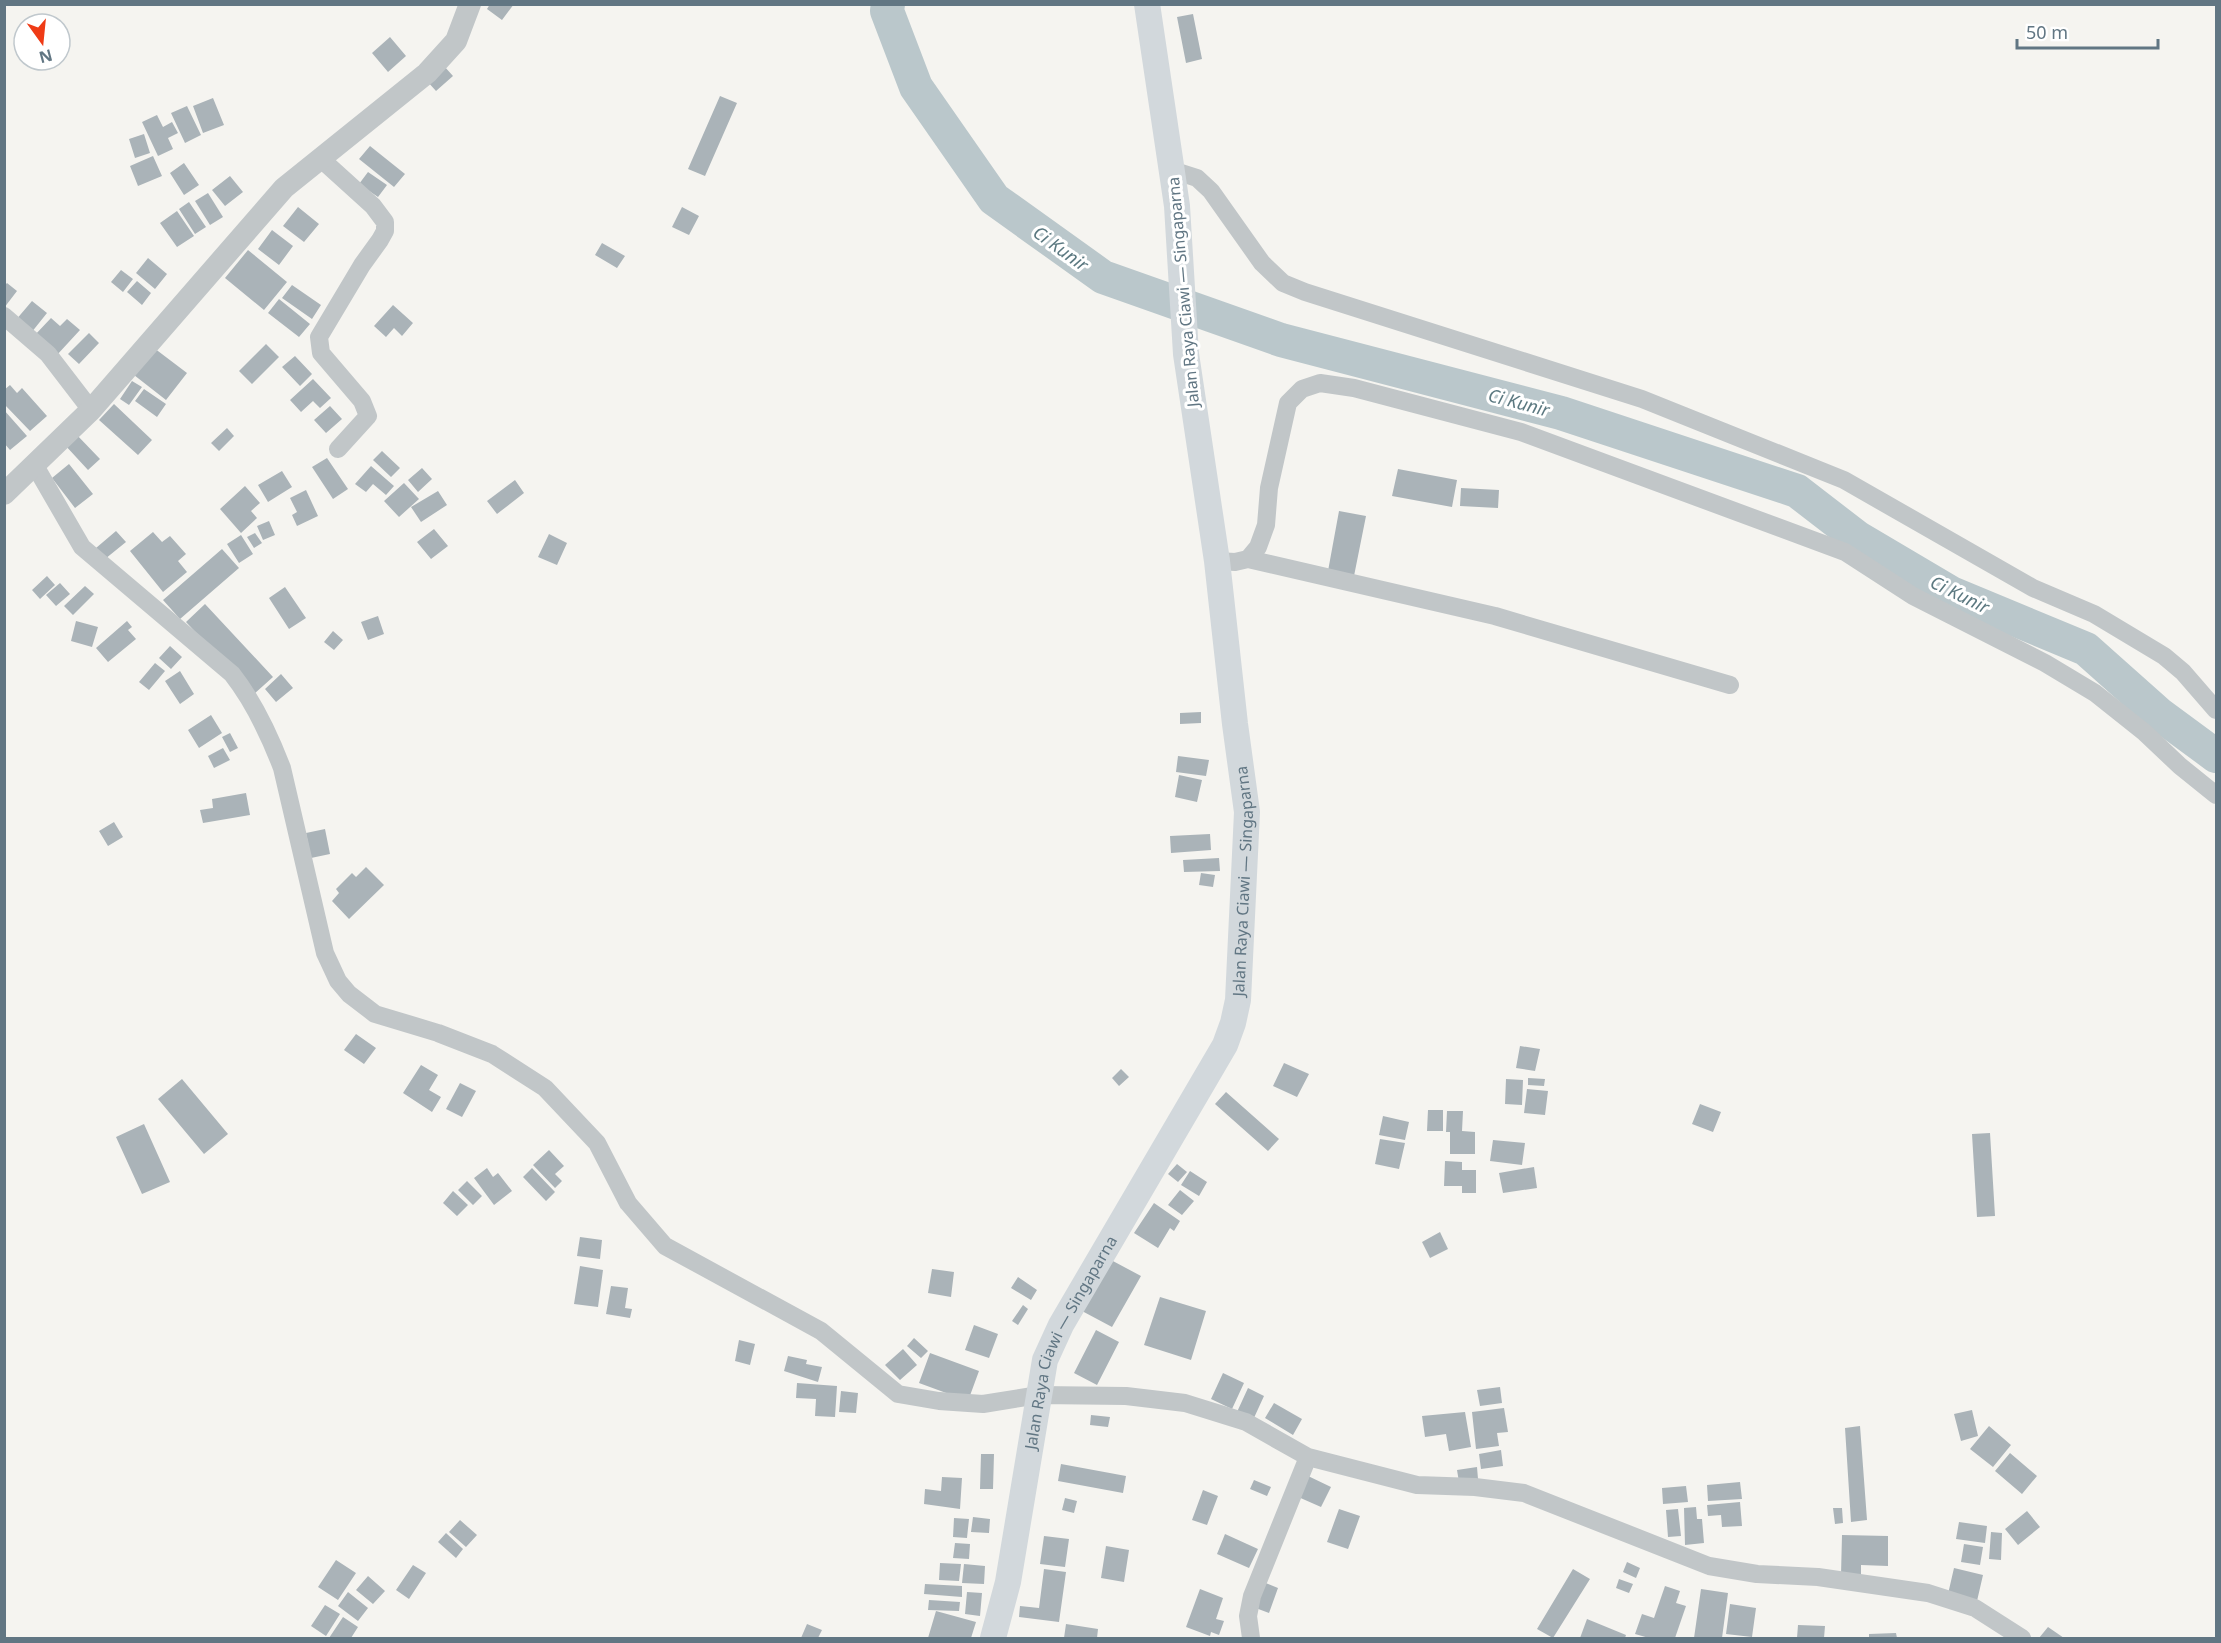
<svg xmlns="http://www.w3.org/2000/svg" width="2221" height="1643" font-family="'Noto Sans',sans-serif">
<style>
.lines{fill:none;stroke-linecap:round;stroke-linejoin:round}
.river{stroke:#bac7cb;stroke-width:34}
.building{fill:#aab3b8}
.minor{stroke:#c1c6c8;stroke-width:18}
.tertiary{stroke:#c1c6c8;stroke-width:22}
.secondary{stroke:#d2d8dc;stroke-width:26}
.labels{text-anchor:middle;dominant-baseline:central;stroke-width:6;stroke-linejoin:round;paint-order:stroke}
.street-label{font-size:16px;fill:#617683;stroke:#fff}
.water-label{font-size:18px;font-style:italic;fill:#5c7981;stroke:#fff}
</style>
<rect width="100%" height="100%" fill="#f5f4f0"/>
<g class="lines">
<!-- river -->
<path class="river" d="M888,4L887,11L916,87L994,199L1103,277L1281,340L1561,413L1797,491L1858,538L1951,593L2086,649L2159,714L2216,756"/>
</g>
<!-- building -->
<path class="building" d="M490,4H514L502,20L487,9Z
M1193,14L1202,59L1186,63L1177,17Z
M390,37L406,56L388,72L372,53Z
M444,66L453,76L436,91L427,81Z
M720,96L737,103L705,176L688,169Z
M213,98L224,125L203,133L193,106Z
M187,106L201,135L185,143L171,113Z
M157,115L163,127L172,122L178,133L168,138L173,149L158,156L142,122Z
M144,134L150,153L135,158L129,139Z
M370,146L405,174L394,187L359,159Z
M153,156L162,176L138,186L130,166Z
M184,163L199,185L184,195L170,173Z
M368,172L387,185L378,197L359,184Z
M230,176L243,192L225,206L212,190Z
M208,193L223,217L210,225L195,201Z
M189,202L206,227L195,234L179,209Z
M298,207L319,224L304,242L283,226Z
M682,207L699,216L689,235L672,227Z
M177,211L194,236L177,247L160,223Z
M272,230L293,246L279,265L258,249Z
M602,243L625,256L617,268L595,255Z
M248,250L287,282L264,310L225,278Z
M148,258L167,274L155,289L136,273Z
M121,270L133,279L123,292L111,282Z
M137,281L151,293L142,305L127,292Z
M7,283L17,291L4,308V286Z
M292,285L321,305L312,319L282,298Z
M279,299L310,324L299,337L268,313Z
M32,301L47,313L31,333L15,321Z
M393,305L413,323L402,336L394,328L386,337L374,326Z
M51,318L60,326L67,319L80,330L56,356L34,336Z
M89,333L99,343L79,364L68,354Z
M266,344L279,357L252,384L239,371Z
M154,348L187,373L166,400L134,375Z
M295,356L312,374L300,386L282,367Z
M313,379L331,398L320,408L313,401L301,412L290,400Z
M132,381L142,387L129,405L120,399Z
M10,385L17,393L22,388L47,416L30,431L4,404V390Z
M144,389L166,404L157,417L135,401Z
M114,404L152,440L138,455L99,420Z
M330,406L342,419L326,433L314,420Z
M4,410L27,436L10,450L4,443Z
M227,428L234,436L219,451L211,443Z
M75,433L100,459L88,470L64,444Z
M382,451L400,468L391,477L373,460Z
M327,458L348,489L333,499L312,467Z
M69,464L93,494L75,508L52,478Z
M371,466L394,486L386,495L373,484L366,492L355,484Z
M422,468L432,479L418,492L408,480Z
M1398,469L1457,480L1452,507L1392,496Z
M282,471L292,487L268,502L258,485Z
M515,480L524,493L497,514L487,501Z
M404,483L419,499L399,517L384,501Z
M245,486L260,503L251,511L257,518L241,533L220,509Z
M1461,488L1499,490L1498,508L1460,506Z
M306,490L318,516L297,526L292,515L297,512L290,498Z
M438,491L447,505L421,522L411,507Z
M1339,511L1366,516L1354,576L1328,571Z
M269,521L275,535L263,540L257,526Z
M434,529L448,546L431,559L417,542Z
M116,531L126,542L105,559L96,548Z
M153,532L162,542L170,536L186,554L178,561L187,572L163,592L130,551Z
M255,533L262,543L254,548L247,537Z
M549,534L567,543L557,565L538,557Z
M241,535L253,554L239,563L227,544Z
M222,549L239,568L180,619L163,600Z
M47,576L55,585L40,599L32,590Z
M60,583L70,594L56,606L46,595Z
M85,586L94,594L73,615L64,606Z
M285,587L306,618L289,629L269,598Z
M205,604L273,677L254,694L186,622Z
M378,616L384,634L368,640L361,622Z
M76,621L98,627L92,647L71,641Z
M127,621L132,627L128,630L136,639L108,662L96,648Z
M333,631L343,640L334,650L324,642Z
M170,646L182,657L171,669L159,658Z
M155,663L165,671L149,690L139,682Z
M180,671L194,694L180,704L165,681Z
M281,674L293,688L276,702L265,689Z
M1201,712V723L1180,724V713Z
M211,715L222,733L199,748L188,730Z
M230,733L238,748L230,752L222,737Z
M223,748L230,760L214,768L208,756Z
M1178,756L1209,760L1206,776L1176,772Z
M1179,775L1202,780L1197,802L1175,797Z
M246,793L250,815L203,823L200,810L213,808L212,799Z
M114,822L123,837L108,846L99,831Z
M325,829L330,854L311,858L306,833Z
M1210,834L1211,850L1171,853L1170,836Z
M1219,858L1220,871L1184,872L1183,860Z
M366,867L384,885L349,919L332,901L339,893L336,889L352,873L356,877Z
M1201,873L1215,875L1213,887L1199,885Z
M356,1034L376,1048L364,1064L344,1050Z
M1520,1046L1540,1049L1535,1071L1516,1068Z
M1284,1063L1309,1074L1297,1097L1273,1086Z
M421,1065L438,1075L429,1090L441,1097L432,1112L403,1093Z
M1121,1069L1129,1077L1119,1086L1112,1078Z
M1528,1078L1545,1079L1544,1086L1528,1085Z
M182,1079L228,1134L204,1154L158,1099Z
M1506,1079L1523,1080L1522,1105L1505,1104Z
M460,1083L476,1091L462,1117L446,1109Z
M1527,1089L1548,1091L1545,1115L1524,1113Z
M1226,1092L1279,1139L1268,1151L1215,1104Z
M1700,1104L1721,1112L1713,1132L1692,1124Z
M1428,1110H1443V1131H1427Z
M1447,1111H1463L1462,1131L1475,1132V1154H1450V1132H1446Z
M1383,1116L1409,1122L1405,1140L1379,1135Z
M144,1124L170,1182L142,1194L116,1137Z
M1990,1133L1995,1216L1977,1217L1972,1134Z
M1380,1139L1405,1143L1399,1169L1375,1164Z
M1493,1140L1525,1143L1522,1165L1490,1161Z
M549,1150L564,1166L555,1174L562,1181L555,1188L533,1165Z
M1445,1161L1462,1162V1170H1476V1193H1462V1186H1444Z
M1177,1164L1187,1172L1178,1182L1168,1174Z
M1534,1167L1537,1188L1503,1193L1499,1173Z
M487,1168L493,1177L498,1173L512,1191L494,1205L474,1178Z
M532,1168L555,1192L546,1201L523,1177Z
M1190,1171L1207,1182L1199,1196L1181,1185Z
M467,1181L482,1196L473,1205L458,1190Z
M1180,1190L1194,1201L1182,1215L1168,1205Z
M453,1191L468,1205L457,1216L443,1203Z
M1154,1203L1180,1221L1174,1231L1170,1228L1158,1248L1134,1233Z
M1440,1232L1448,1249L1430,1258L1422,1242Z
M580,1237L602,1240L600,1259L577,1256Z
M1111,1260L1141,1276L1112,1327L1082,1311Z
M580,1266L603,1270L598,1307L574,1304Z
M932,1269L954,1272L951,1297L928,1293Z
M1018,1277L1037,1290L1031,1300L1011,1288Z
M611,1286L628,1288L625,1308L632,1309L630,1318L606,1314Z
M1160,1297L1206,1311L1191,1360L1144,1345Z
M1023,1305L1028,1309L1018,1325L1012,1321Z
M974,1325L998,1334L989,1358L965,1350Z
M1096,1330L1119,1342L1097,1385L1074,1373Z
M914,1338L928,1351L921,1358L907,1346Z
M739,1340L755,1344L750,1365L735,1361Z
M903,1349L917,1365L900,1380L885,1365Z
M930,1353L979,1371L968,1401L919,1383Z
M788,1356L807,1360L806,1364L822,1367L818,1382L784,1371Z
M1223,1373L1244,1383L1232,1409L1211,1399Z
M797,1383L837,1386L835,1417L815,1416L816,1399L796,1398Z
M1500,1387L1502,1403L1480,1406L1477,1390Z
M1248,1388L1264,1396L1253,1420L1237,1412Z
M841,1391L858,1393L856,1413L839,1412Z
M1274,1403L1302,1419L1293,1435L1265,1418Z
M1504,1408L1508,1432L1497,1433L1499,1446L1476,1449L1472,1412Z
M1972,1410L1978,1436L1961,1441L1954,1414Z
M1465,1412L1471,1447L1449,1451L1446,1434L1425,1437L1422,1416Z
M1091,1415L1110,1417L1108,1427L1090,1425Z
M1860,1426L1867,1520L1851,1522L1845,1428Z
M1989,1426L2011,1445L1993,1467L1970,1449Z
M1501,1450L1503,1466L1481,1469L1479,1454Z
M2010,1453L2037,1476L2022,1494L1995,1471Z
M981,1454H994L993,1489H980Z
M1061,1464L1126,1476L1123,1493L1058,1481Z
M1477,1467L1478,1479L1459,1482L1457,1470Z
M1306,1475L1331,1487L1321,1507L1296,1496Z
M942,1477L962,1478L960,1509L924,1504L925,1489L941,1491Z
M1254,1480L1271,1487L1267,1496L1250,1489Z
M1740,1482L1742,1499L1708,1501L1707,1485Z
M1686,1486L1688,1502L1663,1504L1662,1488Z
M1203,1490L1218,1496L1207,1525L1192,1520Z
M1065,1498L1077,1501L1074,1513L1062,1510Z
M1740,1502L1742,1526L1722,1527L1721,1515L1708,1516L1707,1505Z
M1696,1507L1697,1519H1702L1704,1543L1685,1545L1684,1508Z
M1833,1508H1842L1843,1523L1835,1524Z
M1339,1509L1360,1516L1348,1549L1327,1542Z
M1678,1509L1681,1536L1668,1537L1666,1510Z
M2027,1511L2040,1527L2018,1545L2005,1529Z
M973,1517L990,1519L989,1533L971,1532Z
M954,1518L969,1519L967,1538L953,1537Z
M460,1520L477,1535L466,1547L449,1532Z
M1959,1522L1987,1526L1985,1543L1956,1539Z
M1991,1532L2002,1533L2001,1560L1989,1559Z
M446,1533L463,1549L456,1558L438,1542Z
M1225,1534L1258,1549L1249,1568L1217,1554Z
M1842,1535L1888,1536V1566L1861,1565V1575H1841Z
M1044,1536L1069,1539L1065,1567L1040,1564Z
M955,1543L970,1544L969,1559L953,1558Z
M1964,1544L1983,1547L1980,1565L1961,1562Z
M1106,1546L1129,1550L1124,1582L1101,1578Z
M336,1560L356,1573L338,1600L318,1587Z
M1627,1562L1640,1568L1636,1578L1623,1572Z
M940,1563L961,1564L959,1581L939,1580Z
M964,1564L985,1566L984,1584L962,1583Z
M413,1565L426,1573L409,1599L396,1590Z
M1954,1568L1983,1575L1977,1601L1948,1594Z
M1044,1569L1066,1572L1059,1622L1019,1617L1020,1606L1039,1608Z
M1573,1569L1590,1579L1553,1638L1537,1629Z
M368,1576L385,1591L373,1604L356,1590Z
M1619,1579L1633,1584L1629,1593L1616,1588Z
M1263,1582L1278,1588L1269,1613L1253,1607Z
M925,1584L962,1586V1597L924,1594Z
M1665,1586L1680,1591L1676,1603L1686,1606L1675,1638H1649L1635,1634L1642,1614L1654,1618Z
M1200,1589L1223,1598L1216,1619L1224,1621L1219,1635L1211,1632L1210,1636L1186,1627Z
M1701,1589L1728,1593L1722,1638H1694Z
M348,1592L368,1608L358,1621L338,1606Z
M967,1592L982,1593L980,1616L965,1614Z
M929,1600L960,1602L959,1611L928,1610Z
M1730,1604L1756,1608L1752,1637L1726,1634Z
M325,1605L340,1614L326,1636L311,1626Z
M936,1611L976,1622L971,1638H928Z
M343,1617L358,1627L351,1638H329Z
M1587,1619L1626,1635L1625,1638H1580Z
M807,1624L822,1630L818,1638H801Z
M1066,1624L1098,1629L1097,1638H1064Z
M1798,1625L1825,1626L1824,1638H1797Z
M2048,1627L2064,1638H2039Z
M1896,1633L1897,1638H1869V1634Z"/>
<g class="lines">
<!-- minor -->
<path class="minor" d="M320,158L373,206L385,222V231L380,240L362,265L319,337L321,353L362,401L368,416L338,449
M1172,170L1197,178L1211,191L1262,263L1283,283L1305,292L1642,399L1844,480L2033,588L2094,614L2164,656L2183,672L2216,710
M4,316L48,354L91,410
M34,464L82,547L232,674C254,702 269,734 282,768L325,953L338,981L349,994L375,1014L438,1033L492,1054L545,1088L597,1143L628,1203L665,1246L821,1331L898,1394L939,1401L983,1404L1039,1395L1126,1396L1185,1403L1246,1422L1308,1457L1417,1485L1475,1487L1524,1493L1709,1566L1757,1574L1818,1577L1928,1593L1975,1608L2022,1638
M1248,559L1495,616L1730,685
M1217,561L1235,562L1248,559L1258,547L1266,525L1269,488L1288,403L1302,389L1320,383L1354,388L1521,432L1845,552L1913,596L2045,663L2095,693L2144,732L2180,766L2216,795
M1251,1638L1248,1616L1252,1596L1308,1457"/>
<!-- tertiary -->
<path class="tertiary" d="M4,494L91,410L284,188L427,73L456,41L470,4"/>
<!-- secondary -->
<path class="secondary" id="s1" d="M993,1638L1008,1582L1045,1360L1061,1325L1225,1045L1233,1023L1238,1000L1247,812L1235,724L1217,561L1186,354L1177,206L1147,4"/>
</g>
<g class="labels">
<!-- street labels -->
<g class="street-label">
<text transform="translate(1183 292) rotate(-95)">Jalan Raya Ciawi — Singaparna</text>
<text stroke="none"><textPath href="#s1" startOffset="812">Jalan Raya Ciawi — Singaparna</textPath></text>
<text stroke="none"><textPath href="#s1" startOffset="308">Jalan Raya Ciawi — Singaparna</textPath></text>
</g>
<!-- water labels -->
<g class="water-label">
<text transform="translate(1061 248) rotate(36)">Ci Kunir</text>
<text transform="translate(1519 402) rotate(15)">Ci Kunir</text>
<text transform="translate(1960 594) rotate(26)">Ci Kunir</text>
</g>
</g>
<!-- border -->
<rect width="2221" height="1643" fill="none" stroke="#617683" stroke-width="12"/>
<!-- north arrow -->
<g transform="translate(42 42) rotate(165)"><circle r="28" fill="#ffffff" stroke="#c0c8cd" stroke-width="1.5"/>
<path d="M0-4.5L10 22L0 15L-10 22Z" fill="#ef3b16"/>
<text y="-9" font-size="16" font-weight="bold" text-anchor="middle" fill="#617683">N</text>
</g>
<!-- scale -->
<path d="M2017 39v9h141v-9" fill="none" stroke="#617683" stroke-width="3"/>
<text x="2026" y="39" font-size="18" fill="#617683" stroke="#ffffff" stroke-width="4.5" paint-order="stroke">50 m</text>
</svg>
